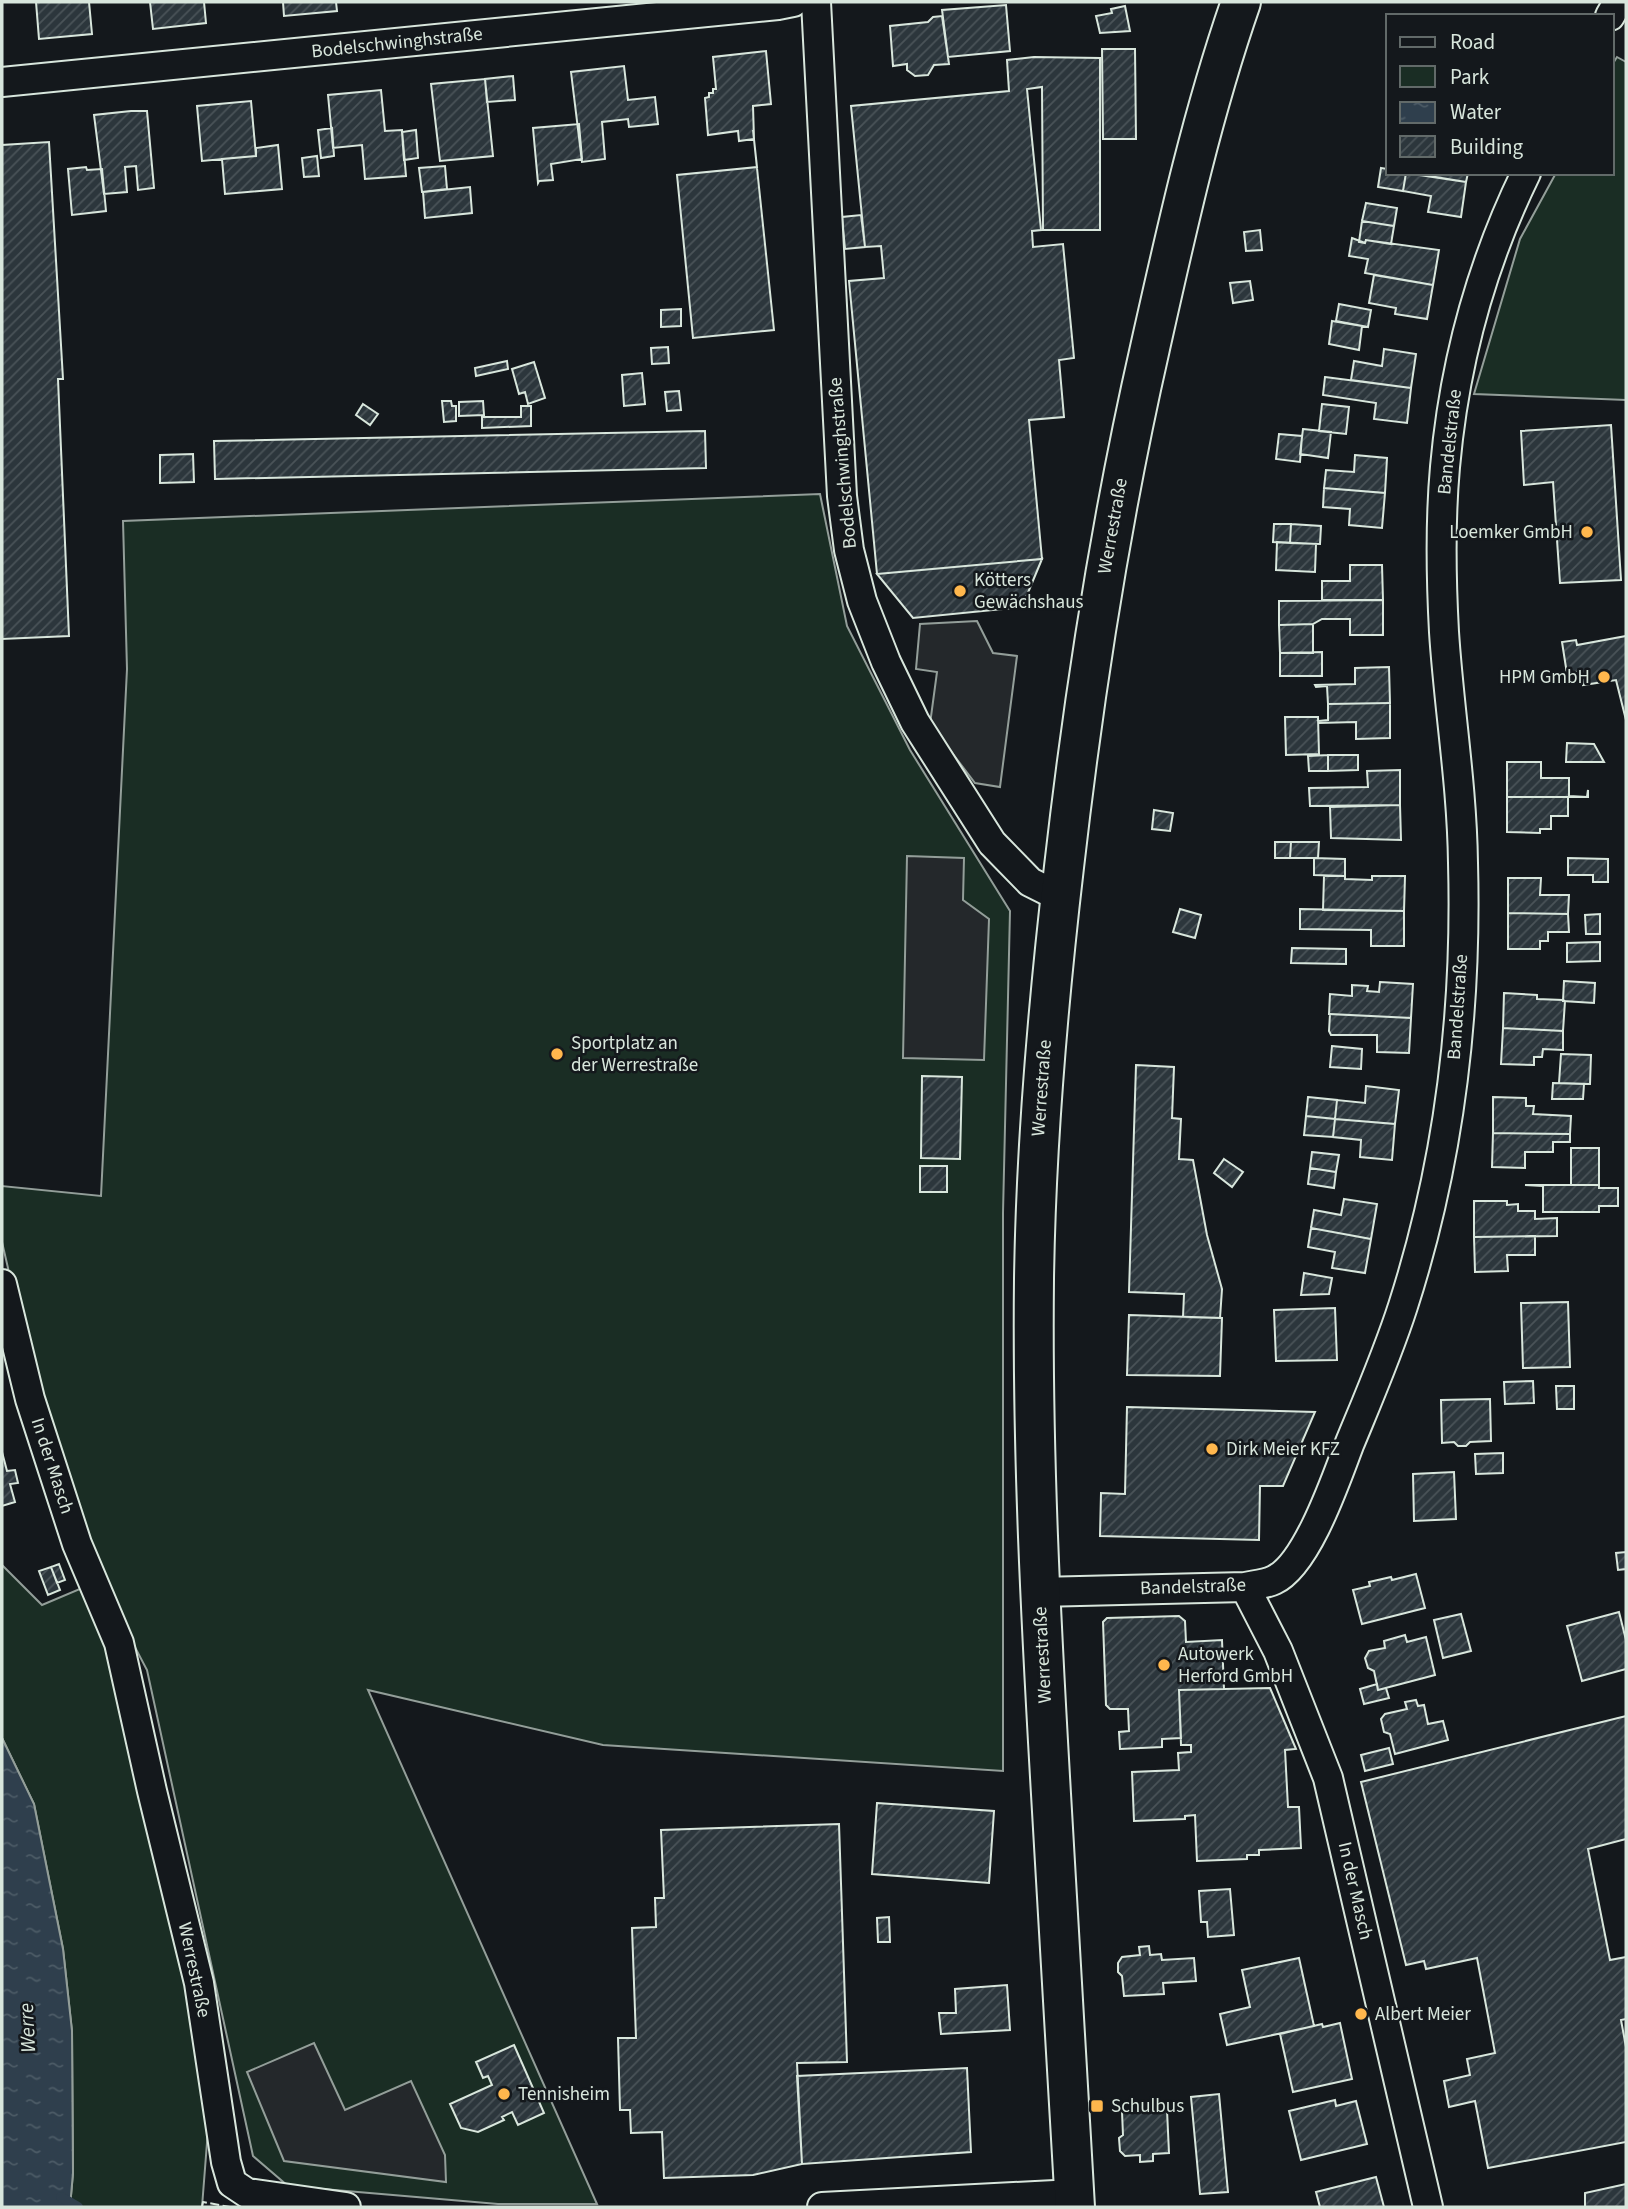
<svg xmlns="http://www.w3.org/2000/svg" width="1628" height="2209" font-family="'Source Sans 3',sans-serif">
<style>
.green{fill:#1a2d24;stroke:#939e99;stroke-width:2}
.parking{fill:#24282b;stroke:#939e99;stroke-width:2}
.water{fill:url(#water-ripples);stroke:#939e99;stroke-width:2}
.lines{fill:none;stroke-linecap:round;stroke-linejoin:round}
.stream{stroke:#2f3f4d;stroke-width:10}
.building{fill:url(#building-hatch);stroke:#d8e6dc;stroke-width:2}
.street-casing{stroke:#d8e6dc;stroke-width:32}
.secondary-casing{stroke:#d8e6dc;stroke-width:42}
.street{stroke:#14181c;stroke-width:28}
.secondary{stroke:#14181c;stroke-width:38}
.fence{stroke:#d8e6dc;stroke-width:2;stroke-dasharray:9 3.5;stroke-linecap:butt}
.poi-dot{fill:#ffb74d;stroke:#14181c;stroke-width:2.5}
.labels{text-anchor:middle;dominant-baseline:central;stroke-width:5;stroke-linejoin:round;paint-order:stroke}
.street-label{font-size:19px;fill:#d8e6dc;stroke:#14181c}
.poi-label{font-size:19px;fill:#d8e6dc;stroke:#14181c;text-anchor:start}
.water-label{font-size:21px;font-style:italic;fill:#d8e6dc;stroke:#14181c}
</style>
<defs>
<pattern id="water-ripples" width="26" height="14" patternUnits="userSpaceOnUse" patternTransform="scale(1.75)"><rect width="26" height="14" fill="#2f3f4d"/><path d="M2 4q2-2 4 0t4 0M15 11q2-2 4 0t4 0" fill="none" stroke="#4c5b66"/></pattern>
<pattern id="building-hatch" width="6" height="6" patternUnits="userSpaceOnUse" patternTransform="scale(1.75)"><rect width="6" height="6" fill="#2c363c"/><path d="M-1 1l2-2M0 6l6-6M5 7l2-2" fill="none" stroke="#4a5358"/></pattern>
</defs>
<rect width="100%" height="100%" fill="#14181c"/>
<!-- green -->
<path class="green" d="M1617,57L1626,62V400L1474,394L1520,239L1556,173H1612V65Z
M820,494L847,626L910,750L1010,911L1003,1213V1771L603,1745L368,1690L597,2204H498L288,2186L253,2156L147,1670L97,1575L39,1403L2,1242V1186L101,1196L127,669L123,521Z
M2,1565L42,1605L82,1588L122,1688L158,1835L209,2117L202,2207H70L73,2173L72,2031L63,1949L34,1804L2,1738Z"/>
<!-- parking -->
<path class="parking" d="M977,621L993,653L1017,656L1000,787L975,783L930,724L937,672L916,669L920,624Z
M907,856L964,858L963,900L989,919L984,1060L903,1058Z
M314,2043L345,2110L411,2081L445,2155L446,2182L284,2161L247,2072Z"/>
<!-- water -->
<path class="water" d="M2,1738L34,1804L63,1949L72,2031L73,2173L70,2207H2Z"/>
<g class="lines">
<!-- stream -->
<path class="stream" d="M61,2197L78,2207"/>
</g>
<!-- building -->
<path class="building" d="M36,2H89L92,34L39,39Z
M150,2H204L206,23L153,29Z
M283,2H336L337,11L284,16Z
M1006,5L1010,51L948,57L942,10Z
M1125,6L1130,31L1100,33L1096,16L1112,13L1111,9Z
M942,16L949,64L934,65L928,75L915,76L907,70V64L893,66L890,26L928,22L933,17Z
M1102,49H1135L1136,139H1103Z
M766,51L771,104L753,106L754,139L739,141L738,131L708,135L705,98L709,97V93H713V89H716L713,57Z
M1034,57L1100,58V230H1043L1042,87L1027,89L1041,230L1032,231L1033,247L1063,244L1074,358L1059,360L1064,417L1029,420L1042,559L877,574L849,281L884,278L881,246L865,247L851,106L1009,91L1007,60Z
M624,66L628,100L655,97L658,124L629,127L628,119L602,122L605,159L582,162L571,72Z
M513,76L515,100L487,102L485,79Z
M485,79L493,156L440,161L431,84Z
M381,90L385,131L402,130L406,176L365,179L362,145L333,148L328,95Z
M251,101L256,156L202,161L197,106Z
M131,111H147L154,188L138,190L136,166L125,167L127,192L104,194L94,115Z
M579,124L582,159L551,164L553,180L539,181L538,183L533,128Z
M332,128L334,156L321,158L318,130Z
M416,130L418,158L404,160L402,132Z
M753,130L774,330L693,338L677,175L757,167Z
M49,142L63,379H58L69,636L2,639V145Z
M278,145L282,189L225,194L222,159L256,156V148Z
M317,156L319,176L304,177L302,158Z
M445,166L447,189L422,192L419,168Z
M86,167L87,170L102,169L106,211L72,215L68,169Z
M1381,168L1388,169V173H1406L1403,191L1378,187Z
M1406,173L1466,182L1461,217L1428,212L1431,196L1403,191Z
M1411,173H1468L1466,182Z
M470,187L472,213L425,218L423,192Z
M1366,203L1397,208L1394,226L1362,221Z
M861,215L865,247L845,249L842,217Z
M1362,221L1394,226L1391,244L1366,240L1365,243L1359,242Z
M1260,230L1262,250L1246,251L1244,232Z
M1352,238L1365,243L1366,240L1439,250L1433,285L1365,273L1368,259L1349,256Z
M1374,275L1433,285L1427,319L1395,314L1396,308L1369,303Z
M1250,281L1253,300L1233,303L1230,283Z
M1339,304L1371,310L1368,327L1336,321Z
M681,309V326L661,327V310Z
M1332,321L1362,326L1359,350L1329,344Z
M668,347L669,363L652,364L651,348Z
M1384,349L1416,354L1411,388L1351,380L1354,361L1382,366Z
M507,361L508,369L476,376L475,368Z
M534,362L545,398L528,404L525,392L519,394L512,369Z
M642,373L645,404L624,406L622,375Z
M1325,377L1411,388L1407,423L1374,419L1376,403L1323,395Z
M679,391L681,410L667,411L665,392Z
M442,401H451L452,406H456V421L444,422Z
M483,401L484,415L459,416V402Z
M363,404L378,414L370,425L356,415Z
M1322,404L1349,407L1346,434L1319,431Z
M521,406H531V426L482,428V417H521Z
M1611,425L1621,580L1560,583L1553,482L1524,485L1521,431Z
M1303,429L1331,432L1328,458L1300,454Z
M705,431L706,468L215,479L214,441Z
M1279,434L1302,436L1300,462L1276,459Z
M193,454L194,482L160,483V455Z
M1355,455L1387,458L1385,493L1324,488L1326,470L1354,472Z
M1324,488L1385,493L1382,528L1349,525L1350,509L1323,507Z
M1274,524H1291L1290,543L1273,542Z
M1291,524L1321,526L1320,544L1290,543Z
M1277,542L1316,544L1315,572L1276,570Z
M1042,559L1022,607L913,618L877,574Z
M1350,565H1382L1383,600H1322V581H1350Z
M1383,600V635H1350V619H1322L1313,624L1279,625V601Z
M1313,624V653H1280L1279,625Z
M1626,636V720L1616,680L1583,685L1581,671L1567,674L1562,642L1576,640L1577,645Z
M1322,652V676H1280V653Z
M1389,667L1390,703L1328,704L1327,686L1316,687L1315,685L1355,684V668Z
M1390,703V738L1356,739V722L1319,723L1318,721L1328,720V704Z
M1285,717H1318L1319,754L1286,755Z
M1567,743L1594,744L1604,762H1566Z
M1328,755H1358V770L1328,771Z
M1328,755V771H1309L1308,756Z
M1507,762H1541V778H1569V796L1587,797L1588,790V797H1507Z
M1400,770V805L1310,806L1309,788L1368,787L1367,771Z
M1507,797H1568V816H1551V829H1540V833L1507,832Z
M1400,805L1401,840L1331,838L1330,807Z
M1154,810L1173,813L1170,831L1152,829Z
M1275,842H1291L1290,858H1275Z
M1291,842H1319L1318,858H1290Z
M1314,858L1345,859V876L1314,875Z
M1568,858L1608,859V882H1593V875H1568Z
M1324,876H1345V879L1372,880V876H1405L1404,911L1323,910Z
M1508,878H1541L1540,895H1569L1568,914L1508,913Z
M1180,909L1201,915L1195,938L1173,932Z
M1300,909L1404,911V946H1371V930L1300,929Z
M1508,913L1568,914L1569,932H1548V941H1540V949H1508Z
M1600,914V934H1586L1585,915Z
M1600,942V961L1567,962V943Z
M1292,948L1346,949V964L1291,963Z
M1564,981L1595,983L1594,1003L1563,1001Z
M1380,982L1413,984L1411,1018L1329,1014L1330,994L1352,996V985L1368,986L1367,991L1379,992Z
M1504,993L1537,995V999L1563,1000L1565,1001L1563,1031L1503,1028Z
M1330,1014L1411,1018L1409,1053L1377,1052V1035H1331L1329,1031Z
M1503,1028L1563,1031V1050L1543,1049L1542,1057H1534V1065L1501,1064Z
M1332,1046L1362,1049L1361,1069L1330,1067Z
M1561,1054L1591,1055L1590,1084L1559,1083Z
M1136,1065L1174,1067L1172,1118L1181,1119L1179,1159L1193,1160L1207,1235L1222,1289L1220,1318L1183,1317L1184,1294L1129,1292Z
M922,1076L962,1077L960,1159L921,1158Z
M1553,1083L1584,1084L1583,1099H1552Z
M1366,1086L1399,1090L1395,1124L1335,1119L1337,1100L1365,1103Z
M1308,1097L1337,1100L1335,1119L1306,1116Z
M1493,1097L1526,1098V1106H1534L1533,1114L1571,1116L1570,1134L1493,1133Z
M1306,1116L1335,1119L1333,1137L1304,1135Z
M1335,1119L1395,1124L1392,1160L1360,1157L1361,1140L1333,1137Z
M1493,1133L1570,1134V1142H1553V1152H1525V1168L1492,1167Z
M1571,1148H1599V1185H1571Z
M1312,1152L1339,1155L1336,1172L1310,1168Z
M1224,1159L1243,1172L1232,1187L1214,1173Z
M920,1166H947V1192H920Z
M1310,1168L1336,1172L1334,1188L1308,1184Z
M1525,1185H1599V1188H1618V1206H1599V1212H1543V1186Z
M1344,1199L1377,1204L1371,1239L1311,1228L1314,1210L1341,1215Z
M1474,1201H1507V1205L1518,1204V1211H1535V1219L1557,1218V1236L1474,1237Z
M1311,1228L1371,1239L1365,1273L1332,1268L1335,1252L1308,1247Z
M1535,1236V1255H1507L1508,1271L1475,1272L1474,1237Z
M1304,1273L1332,1278L1329,1294L1301,1295Z
M1568,1302L1570,1367L1523,1368L1521,1303Z
M1335,1308L1337,1360L1276,1361L1274,1310Z
M1129,1315L1222,1318L1220,1376L1127,1375Z
M1533,1381L1534,1403L1505,1404L1504,1382Z
M1556,1386H1574V1409H1557Z
M1490,1399L1491,1441L1470,1442L1466,1446H1458L1454,1442L1442,1443L1441,1400Z
M1127,1407L1315,1412L1283,1486H1260L1259,1540L1100,1536L1101,1493L1125,1494Z
M2,1452L7,1471L15,1470L18,1483L10,1484L15,1502L2,1506Z
M1503,1453V1473L1476,1474L1475,1454Z
M1454,1472L1456,1519L1414,1521L1413,1474Z
M1626,1552V1569L1618,1570L1616,1553Z
M59,1564L65,1580L57,1583L51,1567Z
M51,1567L60,1590L48,1595L39,1571Z
M1416,1574L1425,1608L1362,1624L1353,1590L1370,1586L1369,1582L1391,1577L1392,1580Z
M1619,1612L1626,1640V1669L1582,1681L1567,1626Z
M1461,1614L1471,1651L1443,1658L1434,1620Z
M1179,1616L1185,1621L1186,1642L1222,1640L1224,1689L1179,1690L1181,1738L1162,1739V1747L1120,1749L1119,1732L1129,1731L1128,1709H1110L1106,1705L1103,1622L1107,1618Z
M1405,1635L1407,1642L1426,1637L1435,1675L1378,1690L1374,1671L1368,1668L1365,1658L1369,1651L1385,1648L1384,1641Z
M1377,1684L1378,1690L1386,1688L1389,1698L1364,1704L1360,1689Z
M1270,1688L1296,1749L1285,1750L1288,1807H1299L1301,1848L1259,1850V1855H1247V1859L1197,1861L1195,1815L1185,1816V1819L1134,1821L1132,1772L1179,1770L1178,1753L1191,1752V1745H1181L1179,1690Z
M1416,1700L1418,1706L1424,1705L1428,1724L1443,1721L1448,1740L1395,1754L1390,1734L1384,1732L1381,1719L1385,1714L1407,1709L1405,1702Z
M1626,1716V1839L1588,1849L1610,1960L1626,1957V2019L1621,2020L1626,2047V2142L1488,2168L1475,2101L1449,2107L1444,2081L1470,2075L1467,2059L1495,2053L1477,1958L1426,1969L1424,1961L1406,1965L1361,1782Z
M1389,1748L1393,1764L1365,1771L1361,1755Z
M877,1803L994,1811L989,1883L872,1874Z
M839,1824L847,2062L797,2063L802,2164L753,2175L664,2178L662,2132L631,2133L630,2110H620L618,2038H636L632,1928L656,1927L655,1898H664L661,1830Z
M1230,1889L1234,1935L1208,1937L1207,1922H1201L1199,1891Z
M889,1917L890,1942H878L877,1918Z
M1149,1946L1150,1955L1161,1954L1162,1960L1194,1958L1196,1981L1163,1983L1164,1994L1124,1996L1122,1976L1118,1972V1963L1122,1957L1140,1955L1139,1947Z
M1299,1958L1314,2026L1227,2045L1220,2014L1250,2007L1242,1970Z
M1007,1985L1010,2030L941,2034L939,2013H956L955,1989Z
M1340,2023L1352,2079L1293,2092L1280,2034L1322,2024L1323,2027Z
M514,2045L544,2113L518,2125L512,2112L502,2117L504,2120L478,2132L461,2128L450,2104L492,2085L488,2076L483,2078L476,2062Z
M967,2068L971,2152L802,2164L797,2076Z
M1219,2094L1228,2192L1200,2194L1191,2097Z
M1335,2100L1336,2106L1356,2101L1367,2144L1301,2160L1289,2111Z
M1167,2110L1169,2153L1153,2154V2161L1140,2162V2155L1125,2156L1120,2151L1119,2138L1123,2135L1122,2112Z
M1376,2177L1384,2207H1320L1316,2192Z
M1626,2184V2207H1585V2193Z"/>
<g class="lines">
<!-- street casing -->
<g class="street-casing">
<path id="street" d="M816,2L842,496L849,550L862,601L886,662L915,722L992,843L1030,882L1060,897
M1610,16L1618,2
M2,82L778,5L793,2
M2,1284L30,1399L77,1544L119,1643L152,1791L199,1983L226,2162L232,2183L247,2193L346,2207
M1245,1587L1278,1651L1328,1778L1428,2207
M1039,1592L1245,1587C1254,1585 1266,1584 1274,1580C1307,1565 1336,1479 1349,1445C1368,1399 1388,1353 1403,1306C1449,1163 1467,1012 1463,863C1462,785 1449,709 1444,632C1441,577 1440,522 1445,467C1454,366 1481,265 1526,173
M822,2207L1074,2194"/>
</g>
<!-- secondary casing -->
<g class="secondary-casing">
<path id="secondary" d="M1075,2207C1067,2069 1059,1932 1051,1794C1041,1622 1032,1451 1034,1279C1036,1141 1048,1004 1064,867C1084,692 1111,519 1150,348C1176,232 1202,114 1241,2"/>
</g>
<!-- street -->
<use href="#street" class="street"/>
<!-- secondary -->
<use href="#secondary" class="secondary"/>
<!-- fence -->
<path class="fence" d="M202,2207L203,2202L230,2207"/>
</g>
<!-- markers -->
<g class="poi-dot">
<circle cx="1587" cy="532" r="7"/>
<circle cx="960" cy="591" r="7"/>
<circle cx="1604" cy="677" r="7"/>
<circle cx="557" cy="1054" r="7"/>
<circle cx="1212" cy="1449" r="7"/>
<circle cx="1164" cy="1665" r="7"/>
<circle cx="1361" cy="2014" r="7"/>
<circle cx="504" cy="2094" r="7"/>
<rect x="1090" y="2099" width="14" height="14" rx="3.5"/>
</g>
<g class="labels">
<!-- street labels -->
<g class="street-label">
<text transform="translate(397 43) rotate(-6)">Bodelschwinghstraße</text>
<text transform="translate(1450 442) rotate(-84)">Bandelstraße</text>
<text transform="translate(843 463) rotate(-95)">Bodelschwinghstraße</text>
<text transform="translate(1113 526) rotate(-80)">Werrestraße</text>
<text transform="translate(1458 1007) rotate(-86)">Bandelstraße</text>
<text transform="translate(1042 1088) rotate(-86)">Werrestraße</text>
<text transform="translate(52 1466) rotate(72)">In der Masch</text>
<text transform="translate(1193 1587) rotate(-2)">Bandelstraße</text>
<text transform="translate(1043 1655) rotate(-93)">Werrestraße</text>
<text transform="translate(1355 1891) rotate(77)">In der Masch</text>
<text transform="translate(194 1970) rotate(78)">Werrestraße</text>
</g>
<!-- poi labels -->
<g class="poi-label">
<text x="1573" y="532" text-anchor="end">Loemker GmbH</text>
<text x="974" y="580">Kötters<tspan x="974" dy="22">Gewächshaus</tspan></text>
<text x="1590" y="677" text-anchor="end">HPM GmbH</text>
<text x="571" y="1043">Sportplatz an<tspan x="571" dy="22">der Werrestraße</tspan></text>
<text x="1226" y="1449">Dirk Meier KFZ</text>
<text x="1178" y="1654">Autowerk<tspan x="1178" dy="22">Herford GmbH</tspan></text>
<text x="1375" y="2014">Albert Meier</text>
<text x="518" y="2094">Tennisheim</text>
<text x="1111" y="2106">Schulbus</text>
</g>
<!-- water labels -->
<g class="water-label">
<text transform="translate(27 2028) rotate(-93)">Werre</text>
</g>
</g>
<!-- border -->
<rect width="1628" height="2209" fill="none" stroke="#d8e6dc" stroke-width="7"/>
<!-- legend -->
<rect x="1386" y="14" width="228" height="161" fill="#14181c" stroke="#626a69" stroke-width="2"/>
<rect x="1400" y="37" width="35" height="10" fill="#14181c" stroke="#626a69" stroke-width="2"/>
<text x="1450" y="49" font-size="21" fill="#d8e6dc">Road</text>
<rect x="1400" y="66" width="35" height="21" fill="#1a2d24" stroke="#626a69" stroke-width="2"/>
<text x="1450" y="84" font-size="21" fill="#d8e6dc">Park</text>
<rect x="1400" y="102" width="35" height="21" fill="url(#water-ripples)" stroke="#626a69" stroke-width="2"/>
<text x="1450" y="119" font-size="21" fill="#d8e6dc">Water</text>
<rect x="1400" y="136" width="35" height="21" fill="url(#building-hatch)" stroke="#626a69" stroke-width="2"/>
<text x="1450" y="154" font-size="21" fill="#d8e6dc">Building</text>
</svg>
